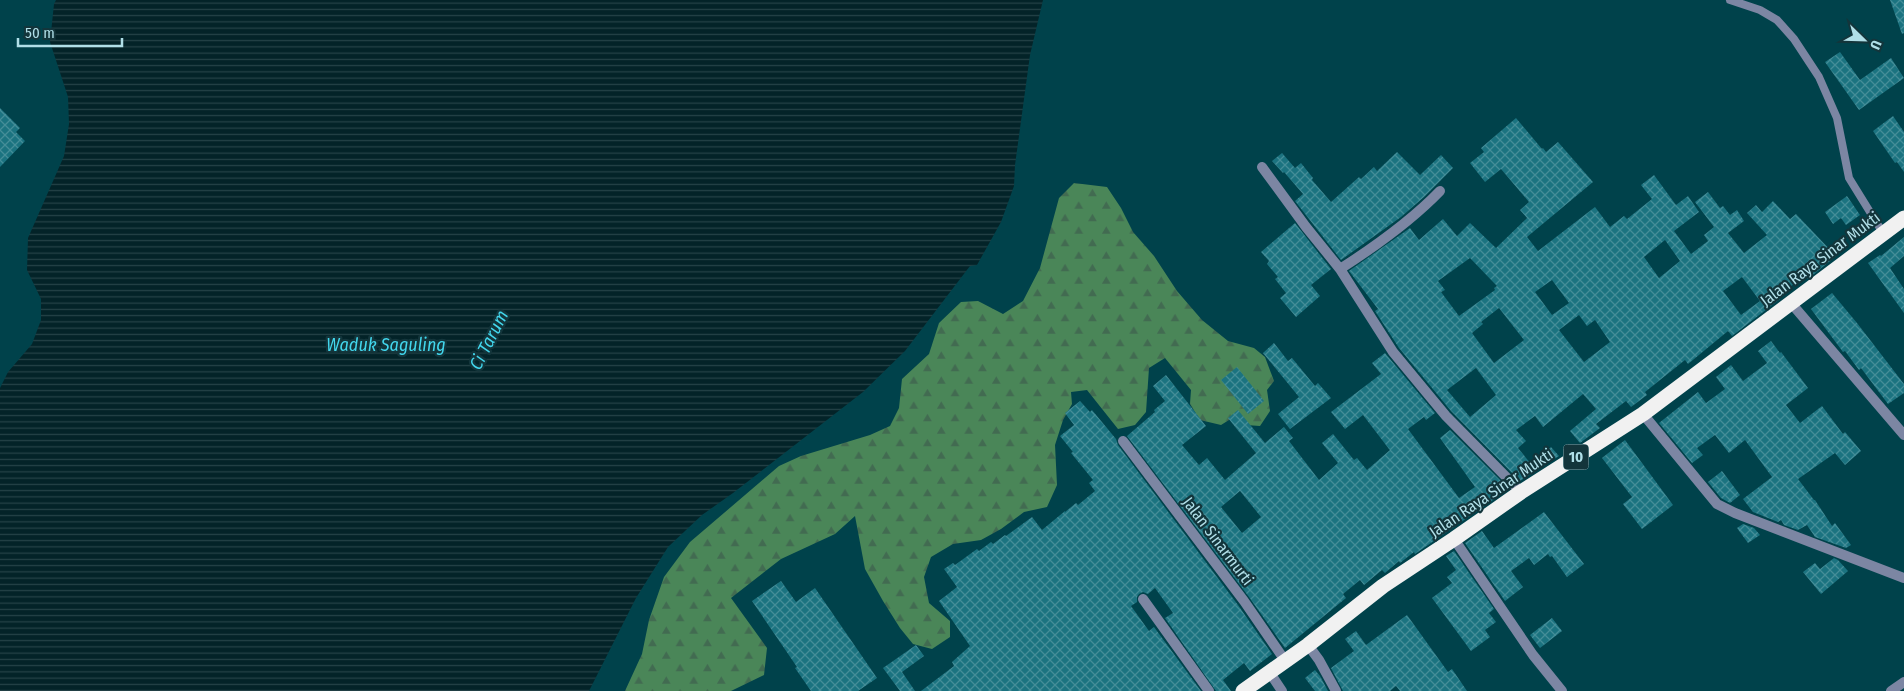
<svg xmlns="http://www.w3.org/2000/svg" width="1904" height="691" font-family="'Fira Sans Condensed',sans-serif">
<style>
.forest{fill:url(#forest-firs)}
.water{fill:url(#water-rules)}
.building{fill:url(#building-cross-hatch);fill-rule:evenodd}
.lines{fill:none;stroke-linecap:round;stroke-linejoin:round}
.lane{stroke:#7c86a3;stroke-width:8}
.street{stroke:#7c86a3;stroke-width:10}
.highway{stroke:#f1f1f1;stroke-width:15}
.labels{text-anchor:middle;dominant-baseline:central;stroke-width:4.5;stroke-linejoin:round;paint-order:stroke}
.shield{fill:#13353b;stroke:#81acb4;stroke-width:1}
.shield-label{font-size:15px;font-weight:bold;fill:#b0dfe8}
.street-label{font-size:16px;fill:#b0dfe8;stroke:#13353b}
.water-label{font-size:18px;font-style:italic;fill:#42d6ec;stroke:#13353b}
</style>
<defs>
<pattern id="forest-firs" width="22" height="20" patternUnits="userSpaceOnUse" patternTransform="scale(1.25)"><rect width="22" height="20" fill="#4a8658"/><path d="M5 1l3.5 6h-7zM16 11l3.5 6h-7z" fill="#426b51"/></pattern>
<pattern id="water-rules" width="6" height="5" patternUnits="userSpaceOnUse" patternTransform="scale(1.25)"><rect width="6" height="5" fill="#032328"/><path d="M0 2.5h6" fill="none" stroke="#254247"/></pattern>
<pattern id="building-cross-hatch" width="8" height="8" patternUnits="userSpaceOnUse" patternTransform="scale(1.25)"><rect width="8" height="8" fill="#1b7380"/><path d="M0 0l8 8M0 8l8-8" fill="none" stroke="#448d98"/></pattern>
</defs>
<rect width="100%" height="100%" fill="#00424b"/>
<!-- forest -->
<path class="forest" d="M1074,183L1107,187L1121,208L1133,232L1154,256L1177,291L1202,320L1228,341L1254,348L1265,357L1274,381L1267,390L1270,411L1260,426L1246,425L1237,415L1221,425L1200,420L1190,404L1191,390L1165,358L1149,368L1146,412L1135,425L1118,429L1087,390L1071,392L1072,404L1063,420L1055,445L1057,485L1047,507L1024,512L1001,529L981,540L953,544L931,557L924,577L929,603L950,621V637L932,649L913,644L900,628L883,601L865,569L855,516L835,534L781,559L731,598L767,648L764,675L731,691H625L642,654L649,620L664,577L690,542L779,466L801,456L870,435L890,426L899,408L902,379L929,354L939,323L961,302L978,301L1003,314L1023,301L1040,268L1059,198Z"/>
<!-- water -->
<path class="water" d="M56,0H1043L1030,55L1015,165L1014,186L1001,222L977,265L970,266L905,351L863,392L733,493L702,515L668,547L636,598L589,691H0V388L8,372L32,344L41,320V299L27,270L28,238L64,156L69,124L68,97L50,42L54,4Z"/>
<!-- building -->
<path class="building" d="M1890,0H1904V33L1902,34Z
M1840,52L1860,80L1891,58L1904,78L1859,110L1825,62Z
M0,108L20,128L16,132L25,141L0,167Z
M1893,116L1904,132V172L1897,162L1895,163L1873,131Z
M1516,118L1542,149L1543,148L1546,152L1558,142L1593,182L1527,237L1538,251L1595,207L1610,227L1624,216L1627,219L1652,199L1641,185L1654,175L1676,205L1688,196L1699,212L1674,231L1691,254L1708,241L1704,235L1714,227L1695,202L1708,192L1720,208L1723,206L1730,215L1737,210L1744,221L1728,233L1744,253L1767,235L1747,213L1756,205L1762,212L1773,201L1790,219L1796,214L1836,256L1808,279L1805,276L1795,283L1778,297L1780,299L1732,336L1728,331L1688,364L1685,360L1645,392L1647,395L1631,407L1626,401L1596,424L1600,428L1580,443L1570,431L1596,409L1583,394L1543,427L1535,416L1516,430L1526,441L1518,448L1531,464L1551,447L1559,456L1520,481L1451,411L1399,348L1375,311L1378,309L1349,271L1410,228L1419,240L1443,219L1457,236L1470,223L1496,248L1527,218L1520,210L1529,202L1501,169L1485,182L1470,163L1484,152L1481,148ZM1665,240L1680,261L1659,278L1644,257ZM1470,258L1497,286L1494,288L1495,290L1459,316L1441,292L1445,290L1438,281ZM1742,277L1760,301L1741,315L1723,291ZM1552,280L1569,303L1552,315L1535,292ZM1499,308L1524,340L1494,363L1472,333L1483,324L1481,322ZM1579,315L1587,326L1595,320L1610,342L1584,362L1559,330ZM1476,368L1496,395L1470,417L1447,390Z
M1397,152L1420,175L1441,155L1453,168L1424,197L1401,217L1341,260L1295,201L1303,194L1284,172L1283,173L1272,161L1282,153L1295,168L1301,163L1313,178L1312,180L1331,202L1359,177L1361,179L1374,167L1377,171Z
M1847,196L1860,215L1846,225L1841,218L1833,224L1825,212Z
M1295,223L1331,269L1311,285L1320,296L1296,317L1280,298L1286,293L1275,279L1278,277L1267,264L1269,261L1261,252Z
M1904,237V256L1890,268L1904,289V313L1868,263L1880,255L1881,256Z
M1832,293L1857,323L1904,384V393L1888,404L1861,368L1859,370L1845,351L1843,352L1811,309Z
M1771,341L1780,353L1781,352L1808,388L1786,405L1800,423L1822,406L1843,434L1845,432L1861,451L1845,465L1835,453L1798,479L1814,500H1815L1832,526L1835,523L1851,545L1846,548L1815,537L1807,525L1798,530L1784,525L1781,520L1778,522L1753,512L1743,499L1772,477L1745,440L1729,453L1715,435L1697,448L1703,455L1692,463L1659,423L1698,392L1706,403L1725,389L1716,377L1731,365L1743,381L1767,363L1758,351Z
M1274,343L1288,361L1292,358L1315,386L1318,383L1331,398L1290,429L1278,414L1299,397L1263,353Z
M1385,353L1435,413L1426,420L1424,417L1408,429L1459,498L1475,487L1440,438L1450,430L1509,489L1415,554L1414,552L1400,563L1399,561L1385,573L1382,570L1364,585L1360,580L1343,594L1346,598L1285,648L1249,597L1127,436L1155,412L1154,410L1165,401L1153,386L1166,375L1206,426L1182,445L1199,465L1207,458L1225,480L1256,453L1228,418L1238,410L1265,443L1284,427L1293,438L1289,441L1319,480L1338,463L1322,443L1333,434L1354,460L1357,458L1367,470L1390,450L1389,449L1363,415L1345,429L1331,412L1381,374L1372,363ZM1240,491L1261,517L1242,533L1221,507Z
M1237,367L1264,401L1248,414L1221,380Z
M1080,401L1090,412L1092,410L1116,439L1118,445L1238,605L1272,654L1250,671L1244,663L1223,680L1231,691H1216L1165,618L1173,613L1155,588L1148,594L1143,592L1139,594L1137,597V602L1131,606L1149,631L1154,627L1201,691H921L954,666L952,662L970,646L939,601L957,587L944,569L953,563L955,565L977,549L979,551L991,542L993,544L1005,535L1006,536L1032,517L1042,530L1065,511V512L1076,503L1078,505L1095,491L1089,483L1093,480L1071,453L1073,452L1060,436L1074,425L1065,413Z
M1625,440L1673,505L1642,529L1623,504L1632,497L1602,458Z
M1722,471L1740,495L1730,503L1721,498L1708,482Z
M1544,512L1584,564L1567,577L1552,556L1550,557L1548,554L1534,565L1529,558L1511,571L1523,587L1505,601L1465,543L1482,531L1494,548Z
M1743,524L1754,528L1760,535L1748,543L1737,528Z
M1454,551L1494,609L1489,613L1496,622L1485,630L1490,637L1471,651L1432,598L1452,583L1447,577L1456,570L1446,556Z
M1834,558L1838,560L1848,571L1821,594L1803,572L1815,563L1820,569Z
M781,581L796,602L815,588L877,678L858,691H811L795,668L797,667L752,601Z
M1407,615L1448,672L1452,669L1467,691H1400L1396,686L1390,691H1343L1331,668L1354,651L1345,639L1356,631L1366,645Z
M1552,618L1562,631L1540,648L1530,635Z
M916,645L924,656L902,672L915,691H900L883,668Z
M1315,670L1320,676L1328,691H1315L1305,678Z"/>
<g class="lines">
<!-- lane -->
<path class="lane" d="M1730,0L1760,10L1777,20L1794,39L1819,77L1837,118L1849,178L1883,233"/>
<!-- street -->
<path class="street" d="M1262,167L1306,227L1340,269C1376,246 1411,221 1440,191
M1340,269L1393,352L1446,416L1521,492
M1791,303L1904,435
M1643,414L1717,504L1735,513L1904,578
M1123,441L1244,601L1286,662
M1454,539L1533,655L1562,691
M1143,599L1209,691
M1308,645L1319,660L1336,691
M1270,673L1282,691
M1891,691L1904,682"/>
<!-- highway -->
<path class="highway" d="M1243,691L1308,645L1383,586L1454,539L1521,492L1643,414L1904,218"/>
</g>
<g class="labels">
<!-- shield labels -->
<rect class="shield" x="1563.5" y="444.5" width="25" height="25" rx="4"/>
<g class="shield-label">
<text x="1576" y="457">10</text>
</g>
<!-- street labels -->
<g class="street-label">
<text transform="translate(1820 259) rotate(-37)">Jalan Raya Sinar Mukti</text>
<text transform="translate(1491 493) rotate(-34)">Jalan Raya Sinar Mukti</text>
<text transform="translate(1218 541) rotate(53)">Jalan Sinarmurti</text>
</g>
<!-- water labels -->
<g class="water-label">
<text transform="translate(489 340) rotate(-63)">Ci Tarum</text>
<text x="386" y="345">Waduk Saguling</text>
</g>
</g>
<!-- north arrow -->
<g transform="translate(1864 40) rotate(113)" stroke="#13353b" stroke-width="4" paint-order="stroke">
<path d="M0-4L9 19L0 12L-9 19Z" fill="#b0dfe8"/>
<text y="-8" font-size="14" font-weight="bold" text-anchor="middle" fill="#b0dfe8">U</text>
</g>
<!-- scale -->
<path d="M18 38v8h104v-8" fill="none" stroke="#b0dfe8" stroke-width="2.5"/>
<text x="25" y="38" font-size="15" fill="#b0dfe8" stroke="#13353b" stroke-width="4" paint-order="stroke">50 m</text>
</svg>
